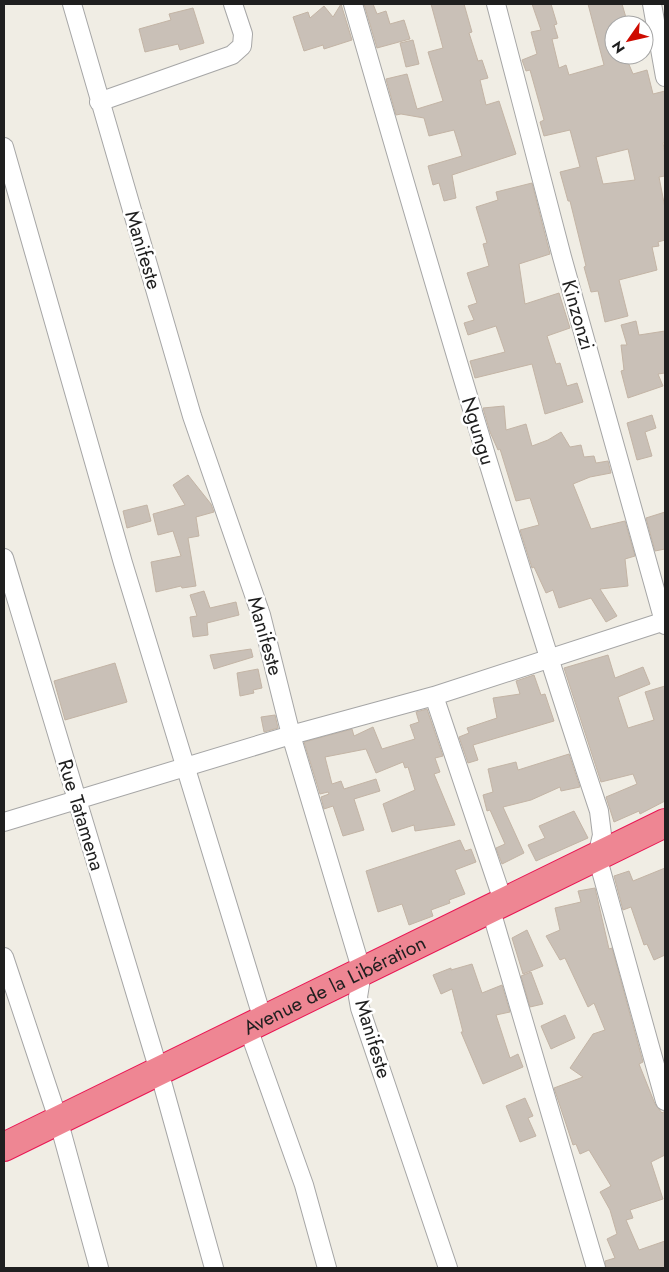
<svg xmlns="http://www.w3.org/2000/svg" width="669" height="1272" font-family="Jost,sans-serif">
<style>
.building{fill:#c9c0b7;stroke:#c3b4a5;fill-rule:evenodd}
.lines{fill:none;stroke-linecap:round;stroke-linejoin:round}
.street-casing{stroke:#a6a6a6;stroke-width:20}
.highway-casing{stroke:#e91653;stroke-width:30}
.street{stroke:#fff;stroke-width:18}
.highway{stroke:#ee8693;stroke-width:28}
.labels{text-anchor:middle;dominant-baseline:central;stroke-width:5;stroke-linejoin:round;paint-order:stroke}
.street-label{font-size:20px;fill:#1f1f1f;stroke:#fff}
</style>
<rect width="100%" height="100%" fill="#f0ede4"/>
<!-- building -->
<path class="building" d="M341,4L352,40L324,49L323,45L304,51L293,17L308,12L310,18L324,6L333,17Z
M364,4H373L377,14L386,11L390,24L404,20L410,39L377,48Z
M431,4H464L472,32L469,33L478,61L482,60L488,78L480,80L486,105L499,101L516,154L452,175L456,198L444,201L439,183L433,185L428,166L462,156L454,130L429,136L424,118L401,114L396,115L386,79L407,74L417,109L443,101L428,52L443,48Z
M532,4H551L557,24L554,25L558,38L552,39L559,68L566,65L569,75L604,65L588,4H622L627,21L609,26L614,44V55H625L633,74L647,70L653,94L665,91V142L663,143L665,154V176L659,177L665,208V240L658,242L659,246L652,247L657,270L619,280L628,316L605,322L598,291L591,292L584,267L586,266L570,201H568L560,172L580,167L570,130L544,136L540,122L544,120L530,70L526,71L522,60L537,54L531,32L541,30ZM628,149L635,180L603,184L596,157Z
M193,8L204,43L180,50L178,44L145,52L139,29L171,20L169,14Z
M413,40L419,64L406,67L400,43Z
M532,183L550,254L519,264L525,304L559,293L570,328L547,336L556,364L560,363L567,386L577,383L583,402L545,414L532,364L475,378L470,361L505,352L496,326L468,335L464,323L474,320L468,306L477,303L467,273L489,266L483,244L487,243L476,207L498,200L496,192Z
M636,321L639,335L665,331V373L658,374L663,386L628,398L621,371L624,370L621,345H627L621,325Z
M504,406L506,430L526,424L532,446L548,440L561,432L570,447L581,445L584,457L594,456L596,463L608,461L611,473L590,477L573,484L591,529L625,521L635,556L625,559L628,586L600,589L617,616L606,622L591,598L559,608L553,590L546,593L534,567L532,568L520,530L539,525L530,498L516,501L500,449L498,450L490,432L483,408Z
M652,415L656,428L645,432L652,456L637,460L627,423Z
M188,475L211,504L214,512L196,517L199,536L188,538L196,586L182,588L181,586L156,592L151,562L181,556L173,531L158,535L153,514L185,505L173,485Z
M147,505L151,521L127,528L123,511Z
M665,512V549L655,551L646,518Z
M204,591L210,608L236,602L239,615L207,623L208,635L193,637L190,617L197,616L190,595Z
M251,649L253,657L214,669L210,655Z
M608,655L615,678L643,667L650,684L618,697L628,728L654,720L645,692L665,686V801L640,814L639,811L614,822L606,797L637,784L633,774L601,782L564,668Z
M115,663L127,702L65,720L54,681Z
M258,669L262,688L253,690L254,693L240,696L237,673Z
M534,675L541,695L545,694L554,721L473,745L478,760L468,763L459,737L469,733L467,728L497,718L493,698L520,694L516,681Z
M427,709L443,756L435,758L440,772L434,774L455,825L415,831L414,825L392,832L383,804L415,790L408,767L405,768L403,762L376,773L366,749L325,757L332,784L341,781L344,789L376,779L380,791L354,799L364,830L343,836L333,806L324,809L321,797L329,794L328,792L320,794L304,742L352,729L354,736L373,727L382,749L415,739L410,725L419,722L416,712Z
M275,715L278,728L264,732L261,717Z
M569,754L580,787L561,791L560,787L531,800L503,807L524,853L502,864L496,848L505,844L490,810L487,811L483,795L493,792L488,769L516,762L518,770Z
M574,811L588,838L536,861L528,845L545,838L539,826Z
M460,840L465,851L471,849L476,862L455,870L465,894L449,900L450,903L431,910L433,916L409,925L402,904L378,912L366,871Z
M665,868V955L654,960L647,944L644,945L631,907L623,910L614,876L629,871L633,881Z
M595,888L609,949L612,948L643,1062L639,1064L655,1104L662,1113L665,1111V1155L651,1162L663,1199L630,1210L633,1218L626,1220L639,1250L665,1241V1268H606L605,1261L615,1258L607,1239L617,1234L610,1210L600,1192L611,1186L589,1150L580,1154L576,1144L573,1145L554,1088L583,1077L570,1068L593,1034L605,1030L594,1003L588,1007L565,958L560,960L546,936L560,930L555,908L581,902L578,891Z
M527,930L543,966L523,974L512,938Z
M472,964L482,993L502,985L510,1012L496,1015L510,1058L518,1054L523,1067L483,1084L461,1032H463L452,989L441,994L433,975L451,968V970Z
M531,972L543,1004L530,1007L521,976Z
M565,1015L575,1038L551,1049L541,1026Z
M525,1098L533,1116L528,1118L536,1136L520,1142L506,1106Z"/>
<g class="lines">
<!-- street casing -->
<g class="street-casing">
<path id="street" d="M72,4L192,416L261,615L291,735L362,972L358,997L360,1008L448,1268
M353,4C431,274 510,544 599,811L602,835L597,856L665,1101
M496,4L562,257L665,625
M652,4L665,77
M99,102L232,55L242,46L243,34L233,4
M4,147L123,563L263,1020
M4,558L159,1071L214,1268
M434,696L503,901
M4,822L291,735L434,696L665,621
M490,907L596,1268
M4,957L58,1119L99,1268
M248,1028L304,1185L327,1268"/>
</g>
<!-- highway casing -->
<g class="highway-casing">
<g id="highway">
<path id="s1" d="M4,1147L665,823"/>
</g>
</g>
<!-- street -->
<use href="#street" class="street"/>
<!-- highway -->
<use href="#highway" class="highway"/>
</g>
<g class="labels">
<!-- street labels -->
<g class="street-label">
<text transform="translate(143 250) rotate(73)">Manifeste</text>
<text transform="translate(578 315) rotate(74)">Kinzonzi</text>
<text transform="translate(478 431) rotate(73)">Ngungu</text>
<text transform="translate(265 636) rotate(74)">Manifeste</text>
<text transform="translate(81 815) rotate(73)">Rue Tatamena</text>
<text stroke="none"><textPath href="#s1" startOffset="368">Avenue de la Libération</textPath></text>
<text transform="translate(373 1039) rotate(73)">Manifeste</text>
</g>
</g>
<!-- border -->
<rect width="669" height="1272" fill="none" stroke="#1f1f1f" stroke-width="10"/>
<!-- north arrow -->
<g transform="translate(629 40) rotate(236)"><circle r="24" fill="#ffffff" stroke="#a5a5a5"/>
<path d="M0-4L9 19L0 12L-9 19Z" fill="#ce0b00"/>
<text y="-8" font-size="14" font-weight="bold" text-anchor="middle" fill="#1f1f1f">N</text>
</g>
</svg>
